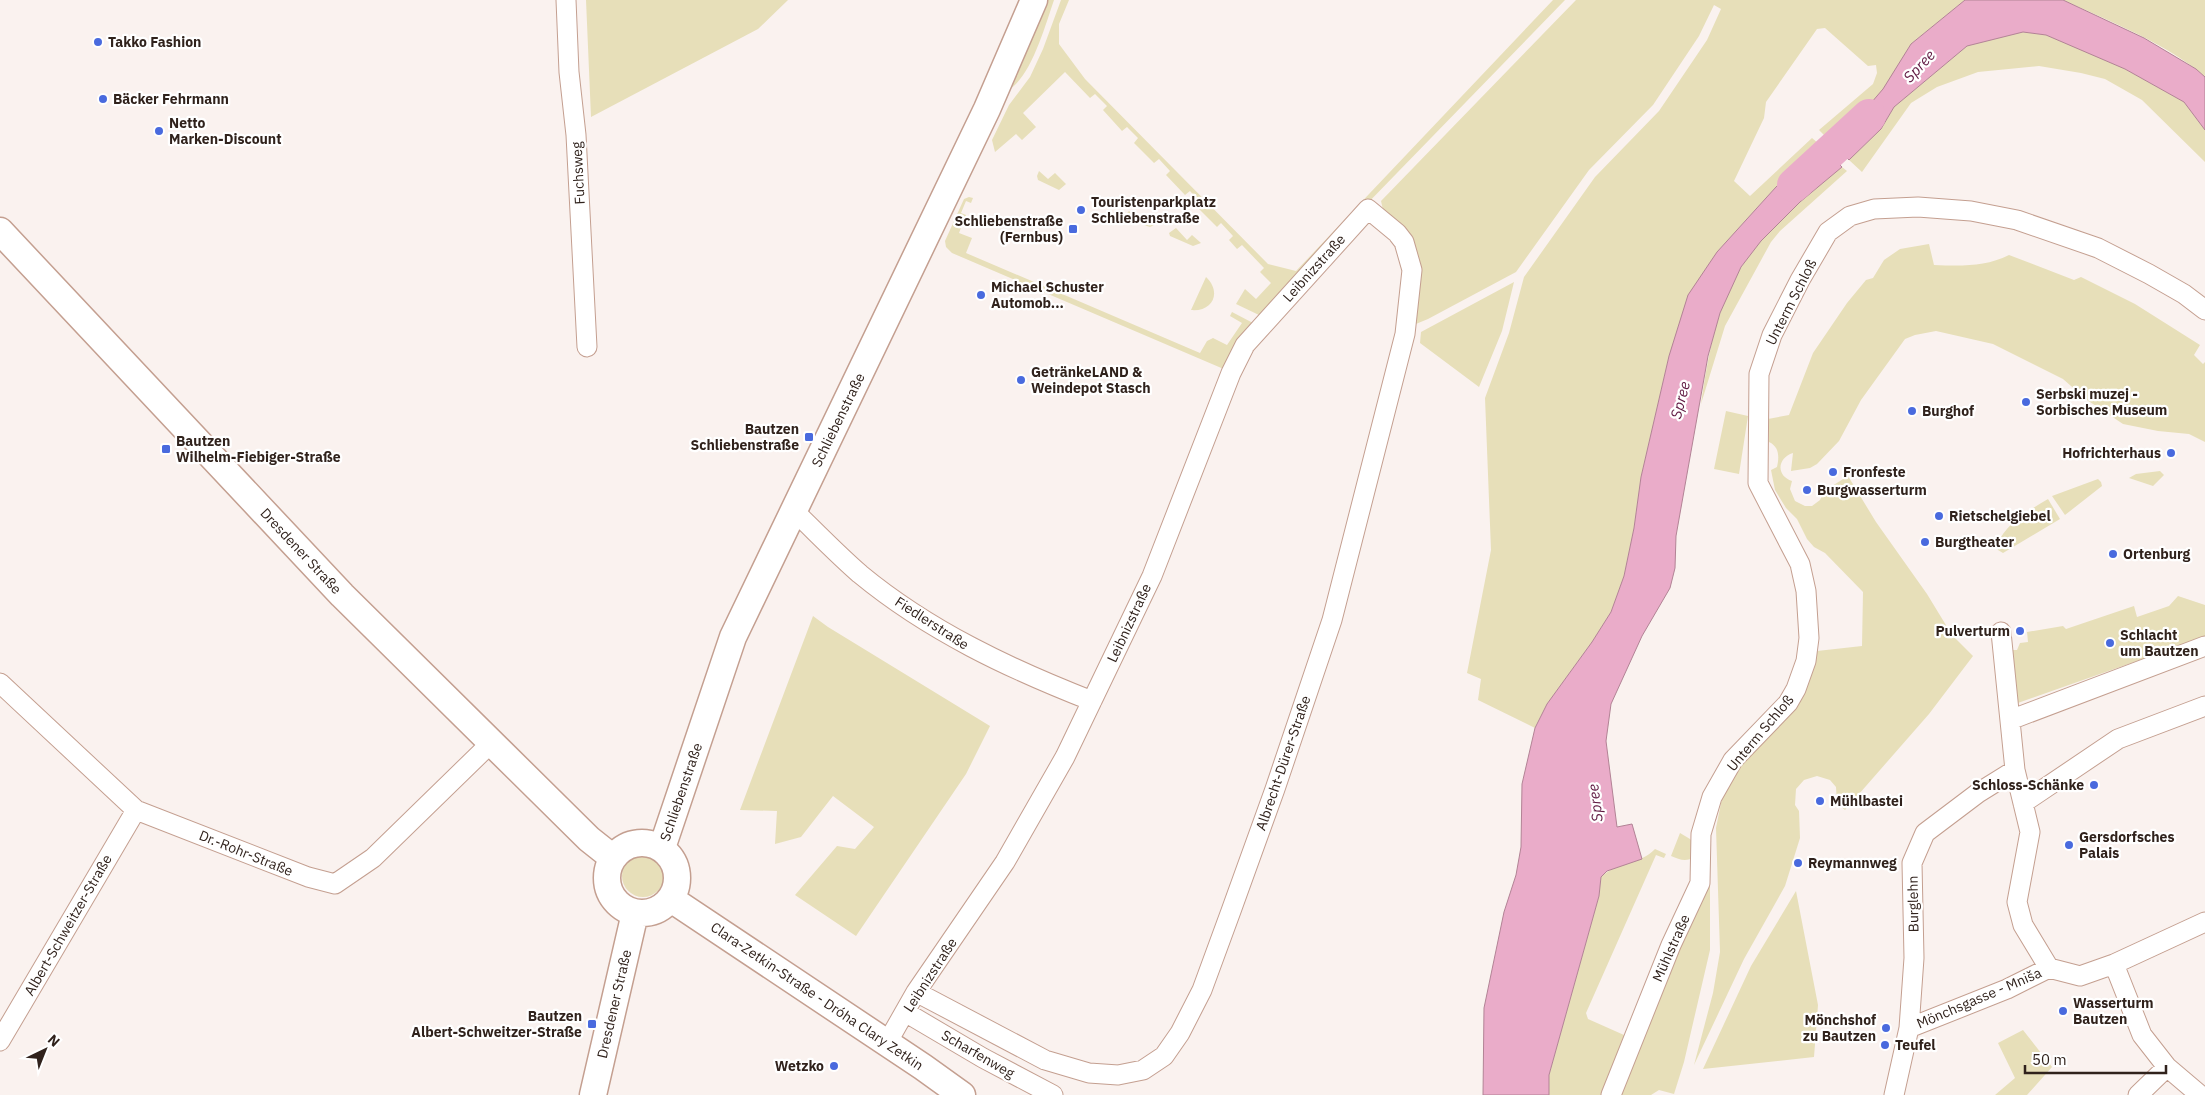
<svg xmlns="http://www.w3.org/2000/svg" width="2205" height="1095" font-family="'IBM Plex Sans',sans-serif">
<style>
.green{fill:#e7dfb9}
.water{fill:#eaacc9;stroke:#b28395}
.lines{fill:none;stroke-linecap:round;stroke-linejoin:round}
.river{stroke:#eaacc9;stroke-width:34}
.street-casing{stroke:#c49f90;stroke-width:21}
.secondary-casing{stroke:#c49f90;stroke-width:29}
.street{stroke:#fff;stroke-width:19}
.secondary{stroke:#fff;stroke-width:26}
.poi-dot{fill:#496ade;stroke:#fff;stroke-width:2}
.labels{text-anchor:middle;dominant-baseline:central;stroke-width:4.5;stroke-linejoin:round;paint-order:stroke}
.poi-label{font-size:14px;font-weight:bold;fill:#30221c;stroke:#fff;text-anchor:start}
.street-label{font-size:14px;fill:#30221c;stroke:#fff}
.water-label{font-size:15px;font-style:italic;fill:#601942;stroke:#fff}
</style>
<rect width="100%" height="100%" fill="#faf2ef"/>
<!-- green -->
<path class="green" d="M586,0H788L758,29L591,117Z
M1045,0H1054C1045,26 1031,78 1007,91Z
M1061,0H1069L1059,24V44L1085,79L1268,264L1296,271L1553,0H1565L1259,315L1236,304L1245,289L1256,299L1271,283L1260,272L1264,268L1242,245L1237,249L1229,240L1233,236L1221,223L1217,227L1196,206L1200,202L1190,191L1185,195L1166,175L1170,171L1159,159L1154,163L1134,143L1138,138L1127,127L1122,131L1103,110L1107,106L1095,94L1090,98L1065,72L1023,113L1036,127L1022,140L1016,134L995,152L992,140L1009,105L1030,77L1043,49Z
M1576,0H1965L1911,44L1884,89L1865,110L1828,139L1819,130L1873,84L1877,73L1876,65L1868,66L1825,28L1817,29L1766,102L1764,118L1734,181L1750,196L1812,138L1819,144L1776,187L1717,252L1669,356L1641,477L1634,528L1624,576L1611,612L1592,642L1547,704L1535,728L1478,700L1481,679L1467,673L1491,550L1485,398L1509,333L1524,277L1595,177L1659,111L1707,40L1721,9L1714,5L1699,36L1653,105L1589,170L1516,272L1428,319L1411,326L1417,269L1384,214L1381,201Z
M2063,0H2205V77C2168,44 2109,21 2063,0Z
M2023,32L2046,35L2088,52L2125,69L2184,102L2205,130V162L2142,100L2105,79L2081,73L2039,66L1978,72L1937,87L1911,103L1862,172L1849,160L1881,129L1894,107L1967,46Z
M1842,167L1847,171L1780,231L1771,242L1725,326L1701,404C1708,357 1716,307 1742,266C1768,226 1807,196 1842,167Z
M1039,171L1048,179L1055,173L1066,184L1059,190L1038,180L1037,176Z
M969,197L973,198L971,203L966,201L961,213L966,215L959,233L972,238L966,253L1200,353L1207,341L1213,338L1227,345L1242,323L1230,316L1232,312L1253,323L1226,370L952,253L946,247L945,241L964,199Z
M1129,211L1139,221L1145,216L1154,225L1150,227L1126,219L1125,215Z
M1176,228L1187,240L1192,235L1201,243L1193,246L1170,236L1169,233Z
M1929,244L1934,265C1961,266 1985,267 2009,255L2074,280L2081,277L2135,304L2200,345L2194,355L2203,364L2205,362V442L2189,434L2158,431L2123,424L2087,400L2063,379L1993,344L1936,331L1915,335L1905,339L1861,400L1839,441L1817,464L1810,468L1791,471L1793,453C1777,458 1776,476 1792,481L1790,489L1795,501L1805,506H1812L1820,500L1824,491L1848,476L1876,522L1927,594L1952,635L1973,656L1929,714L1845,810L1837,803L1836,787L1830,780L1817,776L1804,780L1796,789L1795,805L1799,811L1800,838L1785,886L1744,959L1694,1065L1713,993L1720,952L1716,828L1722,798L1742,765L1803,692L1817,651L1862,646L1863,592L1825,553L1814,547L1807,539L1797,519L1786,508L1775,490L1771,470L1777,467C1779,458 1780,447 1769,442L1768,419L1789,415L1813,353L1847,303L1866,280L1873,278L1884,260L1900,249Z
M1206,277C1222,292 1213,312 1191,310Z
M1514,282L1502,331L1479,387L1420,343L1421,332Z
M1726,411L1748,416L1739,474L1714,469Z
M2160,471L2164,475L2153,486L2129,478L2136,474Z
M2098,479L2101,482L2102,486L2065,515L2052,496Z
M2048,499L2060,519L2003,553L1998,550L1997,545C2006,523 2028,511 2048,499Z
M2178,596L2205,605V637L2015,704L2009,650H2017L2020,643L2028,642L2027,632L2063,626L2066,629L2134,606L2137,617L2169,606Z
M813,616L828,627L990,726L966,774L856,936L795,895L837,846L855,849L874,827L833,796L801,837L775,844L777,811L740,810Z
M1680,833L1690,839L1696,847L1695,857C1686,862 1680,860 1671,856Z
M1655,849L1666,854L1664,858L1656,855L1586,1013L1588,1019L1624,1035L1602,1095H1549V1075L1599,896L1601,877C1616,862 1640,865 1655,849Z
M1710,849V950L1684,1062L1674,1094L1659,1090L1651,1095H1618L1706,883Z
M622 876a21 21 0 1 1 42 0a21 21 0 1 1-42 0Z
M1796,891L1818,1005L1814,1057L1703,1069L1751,966Z
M2023,1030L2052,1067L2027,1095H1995L2015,1078L1998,1043Z"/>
<!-- water -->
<path class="water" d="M1965,0H2063L2144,38L2196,69L2205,77V130L2184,102L2125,69L2046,35L2023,32L1967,46L1894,107L1881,129L1849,160L1828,139L1865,110L1883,89L1911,44Z
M1819,144L1842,167L1800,202L1761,241L1741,267L1720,313L1708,356L1676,536L1675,568L1670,588L1642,636L1611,704L1606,741L1617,827L1632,824L1642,859L1607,871L1601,877L1599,896L1549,1075V1095H1483L1484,1008L1504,912L1516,875L1521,847L1522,784L1535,728L1547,704L1592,642L1611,612L1624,576L1634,528L1641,477L1669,356L1688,295L1717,252L1776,187Z"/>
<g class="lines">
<!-- river -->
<path class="river" d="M1794,185L1869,116"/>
<!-- street casing -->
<g class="street-casing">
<path id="street" d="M566,0L569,72L576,135L587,347
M794,511C816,532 837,554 860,574C929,631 1010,669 1092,701
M2001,632L2015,770L2030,832L2017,902L2023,925L2049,968L2080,976L2114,964L2205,922
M0,683L136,810L308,877L335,884L373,858L491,743
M2010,720L2205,646
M2023,803L2118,739L2205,706
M2114,964L2142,1035L2167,1067L2200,1095
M905,1012L983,1058L1053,1095
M1909,1028L2007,989L2049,968
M0,1041L136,810
M887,1043L916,992L1005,862L1065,757L1152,576L1231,373L1245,345L1368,209L1397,233L1404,242L1412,270L1405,334L1332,620L1275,789L1231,911L1202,990L1180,1033L1164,1056L1143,1070L1118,1075L1089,1073L1045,1060L916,992
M1611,1095L1671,945L1700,883L1701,834L1712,797L1733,760L1788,703L1796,689L1806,661L1809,638L1806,591L1800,564L1758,483L1759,374L1772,335L1800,280L1828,232L1850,216L1874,209L1918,207L1971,211L2017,220L2098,248L2149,274L2184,294L2205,310
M1894,1095L1909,1028L1914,958L1912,863L1925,833L1978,793L2015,770
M2138,1095L2167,1067"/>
</g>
<!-- secondary casing -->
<g class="secondary-casing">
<path id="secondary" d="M0,231L342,595L589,839L613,858
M607 878a35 35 0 1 1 70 0a35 35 0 1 1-70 0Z
M662,848L733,637L987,109L1034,0
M671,899L923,1067L962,1095
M593,1095L635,913"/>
</g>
<!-- street -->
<use href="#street" class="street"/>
<!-- secondary -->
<use href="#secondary" class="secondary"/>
</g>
<!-- markers -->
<g class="poi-dot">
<circle cx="98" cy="42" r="5"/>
<circle cx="103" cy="99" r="5"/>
<circle cx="159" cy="131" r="5"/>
<circle cx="1081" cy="210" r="5"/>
<rect x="1068" y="224" width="10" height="10" rx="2.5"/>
<circle cx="981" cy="295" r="5"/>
<circle cx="1021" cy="380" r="5"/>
<circle cx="2026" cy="402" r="5"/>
<circle cx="1912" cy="411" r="5"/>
<rect x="804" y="432" width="10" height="10" rx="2.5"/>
<rect x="161" y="444" width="10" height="10" rx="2.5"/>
<circle cx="2171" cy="453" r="5"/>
<circle cx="1833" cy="472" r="5"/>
<circle cx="1807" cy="490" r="5"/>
<circle cx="1939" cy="516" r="5"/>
<circle cx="1925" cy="542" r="5"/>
<circle cx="2113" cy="554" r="5"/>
<circle cx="2020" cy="631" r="5"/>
<circle cx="2110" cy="643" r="5"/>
<circle cx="2094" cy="785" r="5"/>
<circle cx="1820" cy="801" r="5"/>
<circle cx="2069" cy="845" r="5"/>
<circle cx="1798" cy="863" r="5"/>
<circle cx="2063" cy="1011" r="5"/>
<rect x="587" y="1019" width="10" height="10" rx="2.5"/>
<circle cx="1886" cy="1028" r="5"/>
<circle cx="1885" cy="1045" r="5"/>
<circle cx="834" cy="1066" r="5"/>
</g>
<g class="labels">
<!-- poi labels -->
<g class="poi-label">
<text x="108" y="42">Takko Fashion</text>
<text x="113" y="99">Bäcker Fehrmann</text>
<text x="169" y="123">Netto<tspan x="169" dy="16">Marken-Discount</tspan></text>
<text x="1091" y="202">Touristenparkplatz<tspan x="1091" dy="16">Schliebenstraße</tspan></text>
<text x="1063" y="221" text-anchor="end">Schliebenstraße<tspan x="1063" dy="16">(Fernbus)</tspan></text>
<text x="991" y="287">Michael Schuster<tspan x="991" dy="16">Automob...</tspan></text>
<text x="1031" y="372">GetränkeLAND &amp;<tspan x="1031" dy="16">Weindepot Stasch</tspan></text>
<text x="2036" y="394">Serbski muzej -<tspan x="2036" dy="16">Sorbisches Museum</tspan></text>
<text x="1922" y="411">Burghof</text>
<text x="799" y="429" text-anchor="end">Bautzen<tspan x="799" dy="16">Schliebenstraße</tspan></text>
<text x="176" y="441">Bautzen<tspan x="176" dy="16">Wilhelm-Fiebiger-Straße</tspan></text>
<text x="2161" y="453" text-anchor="end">Hofrichterhaus</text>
<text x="1843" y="472">Fronfeste</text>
<text x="1817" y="490">Burgwasserturm</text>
<text x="1949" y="516">Rietschelgiebel</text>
<text x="1935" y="542">Burgtheater</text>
<text x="2123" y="554">Ortenburg</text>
<text x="2010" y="631" text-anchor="end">Pulverturm</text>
<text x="2120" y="635">Schlacht<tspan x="2120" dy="16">um Bautzen</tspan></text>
<text x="2084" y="785" text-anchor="end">Schloss-Schänke</text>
<text x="1830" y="801">Mühlbastei</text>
<text x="2079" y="837">Gersdorfsches<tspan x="2079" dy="16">Palais</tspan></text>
<text x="1808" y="863">Reymannweg</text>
<text x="2073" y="1003">Wasserturm<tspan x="2073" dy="16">Bautzen</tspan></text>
<text x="582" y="1016" text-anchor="end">Bautzen<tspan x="582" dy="16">Albert-Schweitzer-Straße</tspan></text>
<text x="1876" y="1020" text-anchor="end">Mönchshof<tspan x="1876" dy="16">zu Bautzen</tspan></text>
<text x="1895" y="1045">Teufel</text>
<text x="824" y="1066" text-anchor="end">Wetzko</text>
</g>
<!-- street labels -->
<g class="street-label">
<text transform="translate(578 173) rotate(-93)">Fuchsweg</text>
<text transform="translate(1314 268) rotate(-48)">Leibnizstraße</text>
<text transform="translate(1791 302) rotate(-63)">Unterm Schloß</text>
<text transform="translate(838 420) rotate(-64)">Schliebenstraße</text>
<text transform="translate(301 551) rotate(47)">Dresdener Straße</text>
<text transform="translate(932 623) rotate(33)">Fiedlerstraße</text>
<text transform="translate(1129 623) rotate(-65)">Leibnizstraße</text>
<text transform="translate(1760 733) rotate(-50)">Unterm Schloß</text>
<text transform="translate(1283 763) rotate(-71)">Albrecht-Dürer-Straße</text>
<text transform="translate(681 792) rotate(-71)">Schliebenstraße</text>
<text transform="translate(246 853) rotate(22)">Dr.-Rohr-Straße</text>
<text transform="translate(1913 904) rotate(-91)">Burglehn</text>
<text transform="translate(68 925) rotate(-60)">Albert-Schweitzer-Straße</text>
<text transform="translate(1671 948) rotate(-66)">Mühlstraße</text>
<text transform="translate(930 975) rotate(-57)">Leibnizstraße</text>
<text transform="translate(817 996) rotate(34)">Clara-Zetkin-Straße - Dróha Clary Zetkin</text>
<text transform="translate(1979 998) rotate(-23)">Mönchsgasse - Mniša</text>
<text transform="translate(614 1004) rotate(-77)">Dresdener Straße</text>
<text transform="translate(978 1054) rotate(30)">Scharfenweg</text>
</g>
<!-- water labels -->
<g class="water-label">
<text transform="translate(1919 66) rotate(-47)">Spree</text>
<text transform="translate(1680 400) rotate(-75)">Spree</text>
<text transform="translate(1595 803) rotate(-97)">Spree</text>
</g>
</g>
<!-- north arrow -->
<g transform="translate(45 1050) rotate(43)" stroke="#ffffff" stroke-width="4" paint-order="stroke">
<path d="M0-4L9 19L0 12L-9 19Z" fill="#30221c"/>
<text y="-8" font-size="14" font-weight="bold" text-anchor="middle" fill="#30221c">N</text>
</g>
<!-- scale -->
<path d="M2025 1065v8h141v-8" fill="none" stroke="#30221c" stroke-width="2.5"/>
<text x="2032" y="1065" font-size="15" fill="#30221c" stroke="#ffffff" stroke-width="4" paint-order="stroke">50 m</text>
</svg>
